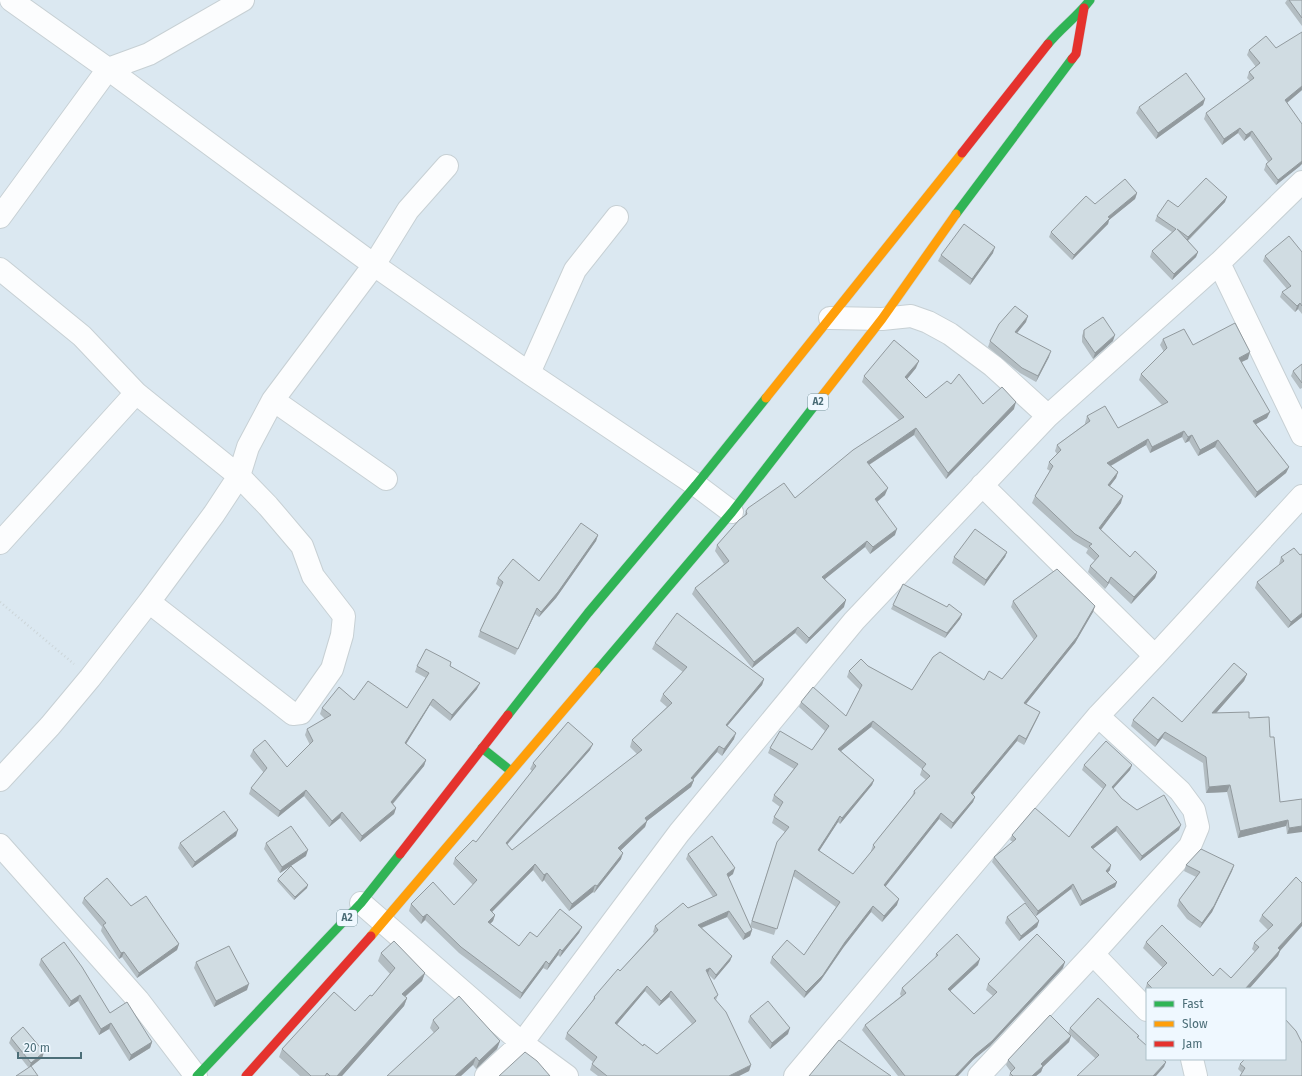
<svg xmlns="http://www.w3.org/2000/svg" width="1302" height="1076" font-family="'Fira Sans',sans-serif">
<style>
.residential{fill:#dbe8f1;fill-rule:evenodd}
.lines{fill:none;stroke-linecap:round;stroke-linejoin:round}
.street-casing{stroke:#c7d0d4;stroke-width:24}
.fast-casing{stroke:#c7d3d7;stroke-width:10}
.slow-casing{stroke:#c7d3d7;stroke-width:10}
.jam-casing{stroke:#c7d3d7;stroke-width:10}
.path{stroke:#ccd5d9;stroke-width:2.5;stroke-dasharray:1 3;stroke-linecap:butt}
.street{stroke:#fcfdfe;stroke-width:22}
.fast{stroke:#30b455;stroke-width:9}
.slow{stroke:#ff9f0a;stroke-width:9}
.jam{stroke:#e5322d;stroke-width:9}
.wall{fill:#b3bdc2;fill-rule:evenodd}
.shaded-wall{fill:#929a9e}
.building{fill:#d0dce2;stroke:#929a9e;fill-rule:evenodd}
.labels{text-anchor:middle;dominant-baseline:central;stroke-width:4;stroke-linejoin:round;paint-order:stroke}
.shield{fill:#eff8ff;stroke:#7d97a0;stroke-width:1}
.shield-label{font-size:10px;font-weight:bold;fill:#4c6e78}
</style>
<rect width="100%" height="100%" fill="#eef3f8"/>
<!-- residential -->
<path class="residential" d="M0,0H1302V1076H0ZM1147,989H1285V1059H1147Z"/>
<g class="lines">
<!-- street casing -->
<g class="street-casing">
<path id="street" d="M11,0L108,69L374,265L529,373L696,485L732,512
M0,217L108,69L149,54L243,0
M1219,263L1302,435
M0,269L82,336L136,393L239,476L268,506L302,546L313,576L344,616L342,635L332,669L301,713L293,714L149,602
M830,318L882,319L911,316L928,322L950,334L993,366L1048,416
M529,373L575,270L617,217
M273,400L386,479
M982,485L1155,656
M0,543L136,393
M1098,716L1180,791L1194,810L1198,827L1190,846L1093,954L1147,1010
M0,780L50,726L90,678L149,602L214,514L239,476L248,447L273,400L374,265L408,210L447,166
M0,845L138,1000L196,1076
M361,903L522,1043L567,1076
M1192,1059L1196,1076
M486,1076L522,1043L679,833L854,621L1048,416L1219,263L1302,182
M795,1076L1098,716L1155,656L1302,496
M979,1076L1093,954"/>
</g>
<!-- fast casing -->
<g class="fast-casing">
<path id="fast" d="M1048,44C1061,28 1078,16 1090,0
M956,214L1072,59
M596,672L732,512L815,405
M508,715L588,613L696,485L766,398
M482,748L511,771
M197,1076L361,903L400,854"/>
</g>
<!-- slow casing -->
<g class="slow-casing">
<path id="slow" d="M766,398L962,153
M815,405L882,319L956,214
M371,936L596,672"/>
</g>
<!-- jam casing -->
<g class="jam-casing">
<path id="jam" d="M1072,59L1076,54L1084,8
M962,153L1048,44
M400,854L508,715
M246,1076L371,936"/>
</g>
<!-- path -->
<path class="path" d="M0,602L74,664"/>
<!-- street -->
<use href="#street" class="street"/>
<!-- fast -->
<use href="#fast" class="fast"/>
<!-- slow -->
<use href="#slow" class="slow"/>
<!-- jam -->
<use href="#jam" class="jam"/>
</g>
<!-- wall -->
<path class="wall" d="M1287,0H1302V26L1285,3Z
M1249,50L1302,90L1287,103L1300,166L1276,185L1264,170L1266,164L1268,162L1250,136L1244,141L1238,133L1222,145L1204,119L1206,113L1250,81L1247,78L1249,72L1256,67L1247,55Z
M1205,99L1203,105L1156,139L1136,113L1139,107Z
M1137,193L1135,199L1109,220L1108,224L1072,260L1049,237L1051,232L1095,204Z
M1225,202L1188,241L1198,252L1196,257L1172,280L1150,257L1152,251L1172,232L1155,221L1157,216L1178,207Z
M1302,252V314L1298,309L1295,312L1280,297L1282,292L1287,289L1263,261L1265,256Z
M993,253L970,285L938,261L941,255Z
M1026,322L1017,333L1049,357L1036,382L1020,373L988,347L990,341Z
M1084,330L1113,341L1093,359L1082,342V336Z
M1163,339L1193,345L1248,359L1242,362L1267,418L1256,424L1289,467L1286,473L1255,498L1215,447L1198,456L1189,441L1185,443L1182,437L1150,453L1146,445L1111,466L1118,472L1116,478L1110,486L1121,503L1100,530L1130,557L1157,572L1155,578L1131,604L1109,583L1105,589L1088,572L1090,566L1095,561L1086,553L1088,549L1073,540L1032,503L1035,496L1050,471L1047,469L1049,462L1057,454L1055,451L1057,445L1085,424V423L1087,416L1118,428L1162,405L1139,380L1141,374L1164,352L1160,345Z
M1302,364V388L1300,389L1291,376L1293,371Z
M916,368L907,379L926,398L951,384L983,404L1014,409L946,479L914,435L869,465L885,495L877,502L895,535L870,554L865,547L825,579L844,607L806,644L795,633L752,668L692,594L695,588L724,564L715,551L717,545L744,516L746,511L795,498L899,420L862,382L864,376Z
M598,535L596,541L556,598L539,617L535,614L515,655L478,637L480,631L501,588L496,584L498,578L539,581Z
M1007,552L1005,557L984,586L952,563L954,557Z
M1302,554V617L1288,628L1255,588L1257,582L1280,565L1279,564L1281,557L1300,555Z
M1013,601L1095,606L1093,612L1075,643L1026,704L1040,712L1038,717L1024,745L1017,741L973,794L975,797L973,802L951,829L939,819L885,886L897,905L882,922L871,912L843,948L821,980L804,998L770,963L772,957L804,955L836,907L793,876L774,935L750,927L752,930L750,936L743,940L727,917L702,928L732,956L730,961L714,980L708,974L718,995L716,1000L751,1065L749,1071L739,1076H598L590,1070L592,1064L593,1062L565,1039L567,1033L592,1002L594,997L620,971L654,933L653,932L655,926L688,908L713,897L686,859L688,854L733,874L728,877L750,926L775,848L785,832L772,823L774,817L780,807L772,801L774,795L794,769L768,753L770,748L812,750L825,731L799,707L801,702L846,716L860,690L847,677L849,671L868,666L912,690L984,680L1002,679L1034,640L1011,607ZM871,727L922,769L920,775L926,780L914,791L912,796L873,845L871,851H872L853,874L819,851L838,822L840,824L872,785L874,780L841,751ZM645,991L659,1006L669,997L692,1024L657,1054L643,1046L617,1024Z
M893,605L947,607L962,614L960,619L945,638L891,609Z
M655,643L764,679L762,685L727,726L734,739L722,756L717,752L693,780H694L691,787L647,821L645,827L621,850V859L594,893L593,892L569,911L544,880L542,882L533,870L492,912L495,915L493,921L490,924L519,946L537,937L582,927L579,933L560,957L558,955L547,970L543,968L520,999L459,953L425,920L421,924L409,911L411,904L454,905L473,885L453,864L455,858L476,842L532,771L530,769L533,763L590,750L507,845L512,850L637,754L630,747L632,740L667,707L660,701L663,694L683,672L652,649Z
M417,666H450L477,689L450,721L430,705L406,744L426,760L424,766L393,804L396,808L394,814L360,842L340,818L329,827L304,796L278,817L249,794L251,788L264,773L250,756L253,750L287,767L310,745L305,735L307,729L325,719L320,714L322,708L354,700L407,708L426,678L415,672Z
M1247,674L1244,681L1216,713L1249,718L1270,737L1280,802L1302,799L1287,834L1286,826L1238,838L1227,792L1206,793L1203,763L1162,738L1155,747L1131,726L1133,720L1182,722Z
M1084,765H1132L1130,770L1113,789L1122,799L1137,810L1179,830L1140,861L1116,831L1093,849L1110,870L1108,873L1117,882L1115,887L1080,906L1071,889L1036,916L992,862L994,857L1013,842L1010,840L1012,835L1069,837L1103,789L1082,770Z
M236,836L192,868L178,848L180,843Z
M266,843L306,856L291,866L307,888L294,900L277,881L278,879L291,866L280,873L264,849Z
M1186,865H1234L1232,871L1212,912L1200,928L1187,919L1177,906L1179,900L1196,877L1184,871Z
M1296,877L1280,951L1278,956L1249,989H1147V992L1145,990L1147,983L1163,968L1143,948L1146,942L1213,976L1231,978L1255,952L1252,949L1254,943L1268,930L1259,921L1262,915Z
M84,898L131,906L179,944L177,950L137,978L122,957L119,959L101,931L102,927L82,903Z
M1007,917L1039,921L1037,927L1019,941L1005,923Z
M381,953L425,973L422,981L405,997L407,998L404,1006L342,1076H300L279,1057L282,1049L355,1011L372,996L390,974L378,961Z
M936,954L978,965L950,991L974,1014L993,996L986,990L988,984L1063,968L990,1046L973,1060L958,1076H898L862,1030L865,1025L901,996L900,994L902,988L935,959Z
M41,959L110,1013L152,1042L150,1048L129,1061L109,1029L99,1035L78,1001L69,1007L39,965Z
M196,962L247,990L214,1007L194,968Z
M750,1016L788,1034L770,1049L748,1022Z
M433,1020L500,1041L497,1049L476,1069L473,1065L434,1033L430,1028Z
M1070,1028L1139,1036L1138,1038L1164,1067L1096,1059L1068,1033Z
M1071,1036L1069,1042L1043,1067L1041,1072L1036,1076H1009L1010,1073L1011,1072L1006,1065L1008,1060Z
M11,1038L44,1052L42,1058L32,1066L28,1067L9,1043Z
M1302,1043L1242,1073L1238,1069L1240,1064Z"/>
<!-- shaded-wall -->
<path class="shaded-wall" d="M1302,86V90L1283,106L1285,100Z
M1205,99L1203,105L1156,139L1158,133Z
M1240,128L1238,133L1222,145L1224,139Z
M1252,131L1250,136L1244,141L1246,135Z
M1302,161V164L1300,166L1276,185L1278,180Z
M1137,193L1135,199L1109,220L1108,224L1072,260L1074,255L1108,217Z
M1227,197L1225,202L1186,242L1188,237Z
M995,247L993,253L970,285L972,279Z
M1198,252L1196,257L1172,280L1174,274Z
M1300,303L1298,309L1295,312L1297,306Z
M1028,316L1026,322L1013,338L1015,332Z
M1115,335L1113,341L1093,359L1095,353Z
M1051,351L1049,357L1036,382L1038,376Z
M1250,352L1248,359L1237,364L1239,358Z
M919,361L916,368L903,384L905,377Z
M1016,402L1014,409L946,479L948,473Z
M1270,412L1267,418L1251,427L1253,421Z
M916,428L914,435L864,468L867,462Z
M1184,431L1182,437L1150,453L1152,447Z
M1192,435L1189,441L1185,443L1188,437Z
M1148,439L1146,445L1105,469L1107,463Z
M1218,440L1215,447L1198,456L1200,450Z
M1289,467L1286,473L1255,498L1257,492Z
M1118,472L1116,478L1106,491L1108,485Z
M888,488L885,495L872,506L875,499Z
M1123,496L1121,503L1097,535L1099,528Z
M897,529L895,535L870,554L873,547Z
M598,535L596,541L556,598L539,617L541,612Z
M867,541L865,547L820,583L822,577Z
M1007,552L1005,557L984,586L986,580Z
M1157,572L1155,578L1131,604L1134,597Z
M1111,577L1109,583L1105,589Z
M846,600L844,607L806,644L809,638Z
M1095,606L1093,612L1075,643L1022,709L1024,703Z
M537,608L535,614L515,655L518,649Z
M1302,613V617L1288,628L1291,622Z
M962,614L960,619L945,638L947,633Z
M798,627L795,633L752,668L754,662Z
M1247,674L1244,681L1210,720L1212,713Z
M764,679L762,685L723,731L726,725Z
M480,683L477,689L450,721L452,715Z
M433,699L430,705L403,749L405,743Z
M1040,712L1038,717L1024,745L1026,739Z
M873,721L871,727L836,755L838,749Z
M1165,732L1162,738L1155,747L1158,740Z
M736,733L734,739L722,756L724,749Z
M1019,735L1017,741L969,799L971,793Z
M593,744L590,750L503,849L506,843Z
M719,746L717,752L689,784L694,780L691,787L647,821L645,827L616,855L618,848L645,818L691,778Z
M426,760L424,766L389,808L391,802Z
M1132,765L1130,770L1110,792L1112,787Z
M874,780L872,785L840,824L842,818Z
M1230,785L1227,792L1206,793L1209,787Z
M306,790L304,796L278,817L280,811Z
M975,797L973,802L951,829L953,823Z
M396,808L394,814L360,842L362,836Z
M342,812L340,818L329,827L332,821Z
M941,813L939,819L882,891L884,885Z
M840,816L838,822L816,856L818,850Z
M1288,820L1286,826L1238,838L1240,831Z
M1181,825L1179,830L1140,861L1142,856Z
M1117,826L1116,831L1089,852L1091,847Z
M1302,826V832L1287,834L1289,828Z
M238,830L236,836L192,868L195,862Z
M308,850L306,856L280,873L282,867Z
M623,853L621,859L594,893L597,886Z
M535,864L533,870L488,916L490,910Z
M1111,865L1110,870L1104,876L1106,871Z
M1234,865L1232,871L1212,912L1200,928L1202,923Z
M735,868L733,874L725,880L727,874Z
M547,873L544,880L542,882L544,875Z
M1117,882L1115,887L1080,906L1082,901Z
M1073,884L1071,889L1036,916L1038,911Z
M308,885L307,888L294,900L295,897Z
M595,885L593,892L569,911L572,904Z
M899,899L897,905L882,922L884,916Z
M873,906L871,912L843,948L821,980L804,998L806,992Z
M729,911L727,917L696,930L698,925Z
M427,914L425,920L421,924L423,917Z
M495,915L493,921L485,929L488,922Z
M1039,921L1037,927L1019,941L1021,936Z
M1302,922V926L1280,951L1278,956L1249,989H1245L1278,948Z
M582,927L579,933L560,957L562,951Z
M752,930L750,936L743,940L745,934Z
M179,944L177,950L137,978L139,973Z
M560,949L558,955L547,970L549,964Z
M124,952L122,957L119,959L121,953Z
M732,956L730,961L714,980L716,975Z
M980,959L978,965L946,995L948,989Z
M546,961L543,968L520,999L522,993Z
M1065,962L1063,968L990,1046L973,1060L958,1076H955L975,1055Z
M710,968L708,973L704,976L706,970Z
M425,973L422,981L399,1002L402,994Z
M249,984L247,990L214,1007L216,1001Z
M647,986L645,991L613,1029L615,1023Z
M671,991L669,997L659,1006L661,1001Z
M80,995L78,1001L69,1007L71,1001Z
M407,998L404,1006L342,1076H337Z
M111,1023L109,1029L99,1035L101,1029Z
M790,1028L788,1034L770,1049L772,1043Z
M1071,1036L1069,1042L1043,1067L1041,1072L1036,1076H1032L1041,1064Z
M500,1041L497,1049L476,1069L479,1061Z
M152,1042L150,1048L129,1061L131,1055Z
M44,1052L42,1058L29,1068L31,1063Z
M476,1057L473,1065L461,1076H455Z
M1166,1062L1164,1067L1156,1076H1153Z
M751,1065L749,1071L739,1076H729Z"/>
<!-- building -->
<path class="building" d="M1289,0H1302V18Z
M1302,32V86L1285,100L1302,124V161L1278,180L1266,164L1272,159L1252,131L1246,135L1240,128L1224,139L1206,113L1254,78L1249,72L1260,63L1249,50L1266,36L1276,48Z
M1186,73L1205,99L1158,133L1139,107Z
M1206,178L1227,197L1188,237L1177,229L1198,252L1174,274L1152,251L1176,229L1157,216L1168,200L1178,207Z
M1125,179L1137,193L1108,217L1110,218L1074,255L1051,232L1086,196L1095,204Z
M964,224L995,247L972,279L941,255Z
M1289,236L1302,252V306L1300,303L1297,306L1282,292L1291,286L1265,256Z
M1015,306L1028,316L1015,332L1051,351L1038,376L1022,368L990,341L999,324Z
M1103,317L1115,335L1095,353L1084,337V330Z
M1235,323L1250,352L1239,358L1270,412L1253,421L1289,467L1257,492L1218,440L1200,450L1192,435L1188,437L1184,431L1152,447L1148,439L1107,463L1118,472L1108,485L1123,496L1099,528L1130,557L1135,551L1157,572L1134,597L1111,577L1108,583L1090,566L1099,556L1089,546L1092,544L1075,534L1035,496L1053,466L1049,462L1061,450L1057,445L1090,421L1087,416L1105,406L1118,428L1168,402L1141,374L1167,348L1163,339L1184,329L1193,345Z
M894,340L919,361L905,377L926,398L947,381L951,384L959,374L983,404L1002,387L1016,402L948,473L916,428L867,462L888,488L875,499L897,529L873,547L867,541L822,577L846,600L809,638L798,627L754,662L695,588L729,561L717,545L739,520L747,514L746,511L748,508L784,483L795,498L853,450L904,417L864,376Z
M1302,364V383L1293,371Z
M581,523L598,535L558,592L541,612L537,608L518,649L480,631L503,582L498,578L513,559L539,581Z
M975,529L1007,552L986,580L954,557Z
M1294,548L1300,555L1302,554V613L1291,622L1257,582L1284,561L1281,557Z
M1057,569L1095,606L1077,637L1024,703L1040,712L1026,739L1019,735L971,793L975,797L953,823L941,813L884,885L899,899L884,916L873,906L845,942L823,975L806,992L772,957L787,940L804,955L840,902L795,870L777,929L752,921L777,842L789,827L774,817L783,802L774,795L798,764L770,748L780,731L812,750L829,726L801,702L813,687L846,716L862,685L849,671L861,659L868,666L912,690L933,657L940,652L984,680L989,671L1002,679L1037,636L1013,601ZM873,721L926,764L922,769L930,776L914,791L915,793L873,845L875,847L853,874L818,850L840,816L842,818L874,780L838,749Z
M903,584L947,607L949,604L962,614L947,633L893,605Z
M677,613L764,679L726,725L736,733L724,749L719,746L691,778L694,780L645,818L647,821L618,848L623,853L597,886L595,885L572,904L547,873L544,875L535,864L490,910L495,915L488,922L519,946L530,932L537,937L560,909L582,927L562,951L560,949L549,964L546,961L522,993L461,947L427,914L423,917L411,904L433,882L454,905L477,880L455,858L473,840L476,842L536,766L533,763L568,722L593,744L506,843L512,850L642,750L632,740L672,703L663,694L687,667L655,643Z
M426,649L451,662L450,666L480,683L452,715L433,699L405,743L426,760L391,802L396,808L362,836L342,812L332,821L306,790L280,811L251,788L267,768L253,750L265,740L287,767L313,741L307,729L331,715L322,708L339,687L354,700L368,681L407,708L429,673L417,666Z
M1234,663L1247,674L1212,713L1249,712V718L1269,717L1270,737H1274L1280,802L1302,799V826L1289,828L1288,820L1240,831L1230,785L1209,787L1206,757L1165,732L1158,740L1133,720L1153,697L1182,722Z
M1106,741L1132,765L1112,787L1122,799L1137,810L1164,795L1181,825L1142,856L1117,826L1091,847L1111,865L1106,871L1117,882L1082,901L1073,884L1038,911L994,857L1016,839L1012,835L1035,808L1069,837L1106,785L1084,765Z
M224,811L238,830L195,862L180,843Z
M291,826L308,850L282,867L266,843Z
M712,836L735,868L727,874L752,930L745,934L729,911L698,925L732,956L716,975L710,968L706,970L718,995L714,998L726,1012L751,1065L729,1076H607L592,1064L597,1057L567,1033L595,998L594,997L618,969L620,971L658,930L655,926L683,903L688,908L717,895L688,854ZM647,986L661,1001L671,991L696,1021L657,1054L644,1044L643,1046L615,1023Z
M1201,849L1234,865L1214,906L1202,923L1189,913L1179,900L1200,872L1186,865Z
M291,866L308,885L295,897L278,879Z
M1296,877L1302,883V922L1278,948L1280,950L1245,989H1153L1147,983L1167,963L1146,942L1162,925L1213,976L1220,968L1231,978L1259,947L1254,943L1273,925L1262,915Z
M107,878L131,906L146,896L179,944L139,973L124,952L121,953L103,925L106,923L84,898Z
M1025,903L1039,921L1021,936L1007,917Z
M957,934L980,959L948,989L974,1014L997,992L988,984L1037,934L1065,962L992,1041L975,1055L955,1076H905L865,1025L906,993L902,988L938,955L936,954Z
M394,941L425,973L402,994L407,998L337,1076H330L327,1073L325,1076H311L282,1049L334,992L355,1011L370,995L372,996L395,968L381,953Z
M64,942L82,967L110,1013L127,1002L152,1042L131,1055L111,1023L101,1029L80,995L71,1001L41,959Z
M229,946L249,984L216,1001L196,962Z
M459,996L500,1041L479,1061L476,1057L455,1076H387L439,1028L433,1020Z
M1098,998L1139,1036L1137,1037L1147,1046V1059H1162L1166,1062L1153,1076H1077L1099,1055L1070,1028Z
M768,1001L790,1028L772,1043L750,1016Z
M1050,1015L1071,1036L1041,1064L1043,1066L1032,1076H1013L1010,1073L1015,1068L1008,1060Z
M1285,1019L1296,1031L1302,1043V1076H1240L1245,1068L1240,1064L1245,1059H1285Z
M23,1027L44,1052L31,1063L11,1038Z
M839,1040L891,1076H809Z
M525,1052L537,1061L550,1076H499Z
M31,1066L38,1076H16Z"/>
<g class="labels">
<!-- shield labels -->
<g class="shield">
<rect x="808" y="394" width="20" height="16" rx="3"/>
<rect x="337" y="910" width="20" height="16" rx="3"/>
</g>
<g class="shield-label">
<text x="818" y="402">A2</text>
<text x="347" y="918">A2</text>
</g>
</g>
<!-- legend -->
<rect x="1146" y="988" width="140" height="72" fill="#eff8ff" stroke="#aec1c9"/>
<rect x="1154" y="1001" width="20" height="6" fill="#30b455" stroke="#aec1c9"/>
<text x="1182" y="1008" font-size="12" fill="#4c6e78">Fast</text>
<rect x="1154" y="1021" width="20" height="6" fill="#ff9f0a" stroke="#aec1c9"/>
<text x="1182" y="1028" font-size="12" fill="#4c6e78">Slow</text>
<rect x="1154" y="1041" width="20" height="6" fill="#e5322d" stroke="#aec1c9"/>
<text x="1182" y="1048" font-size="12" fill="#4c6e78">Jam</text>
<!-- scale -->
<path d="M18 1052v6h63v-6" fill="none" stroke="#4c6e78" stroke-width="2"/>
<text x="24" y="1052" font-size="12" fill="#4c6e78" stroke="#eff8ff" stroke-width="3" paint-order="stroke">20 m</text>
</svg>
